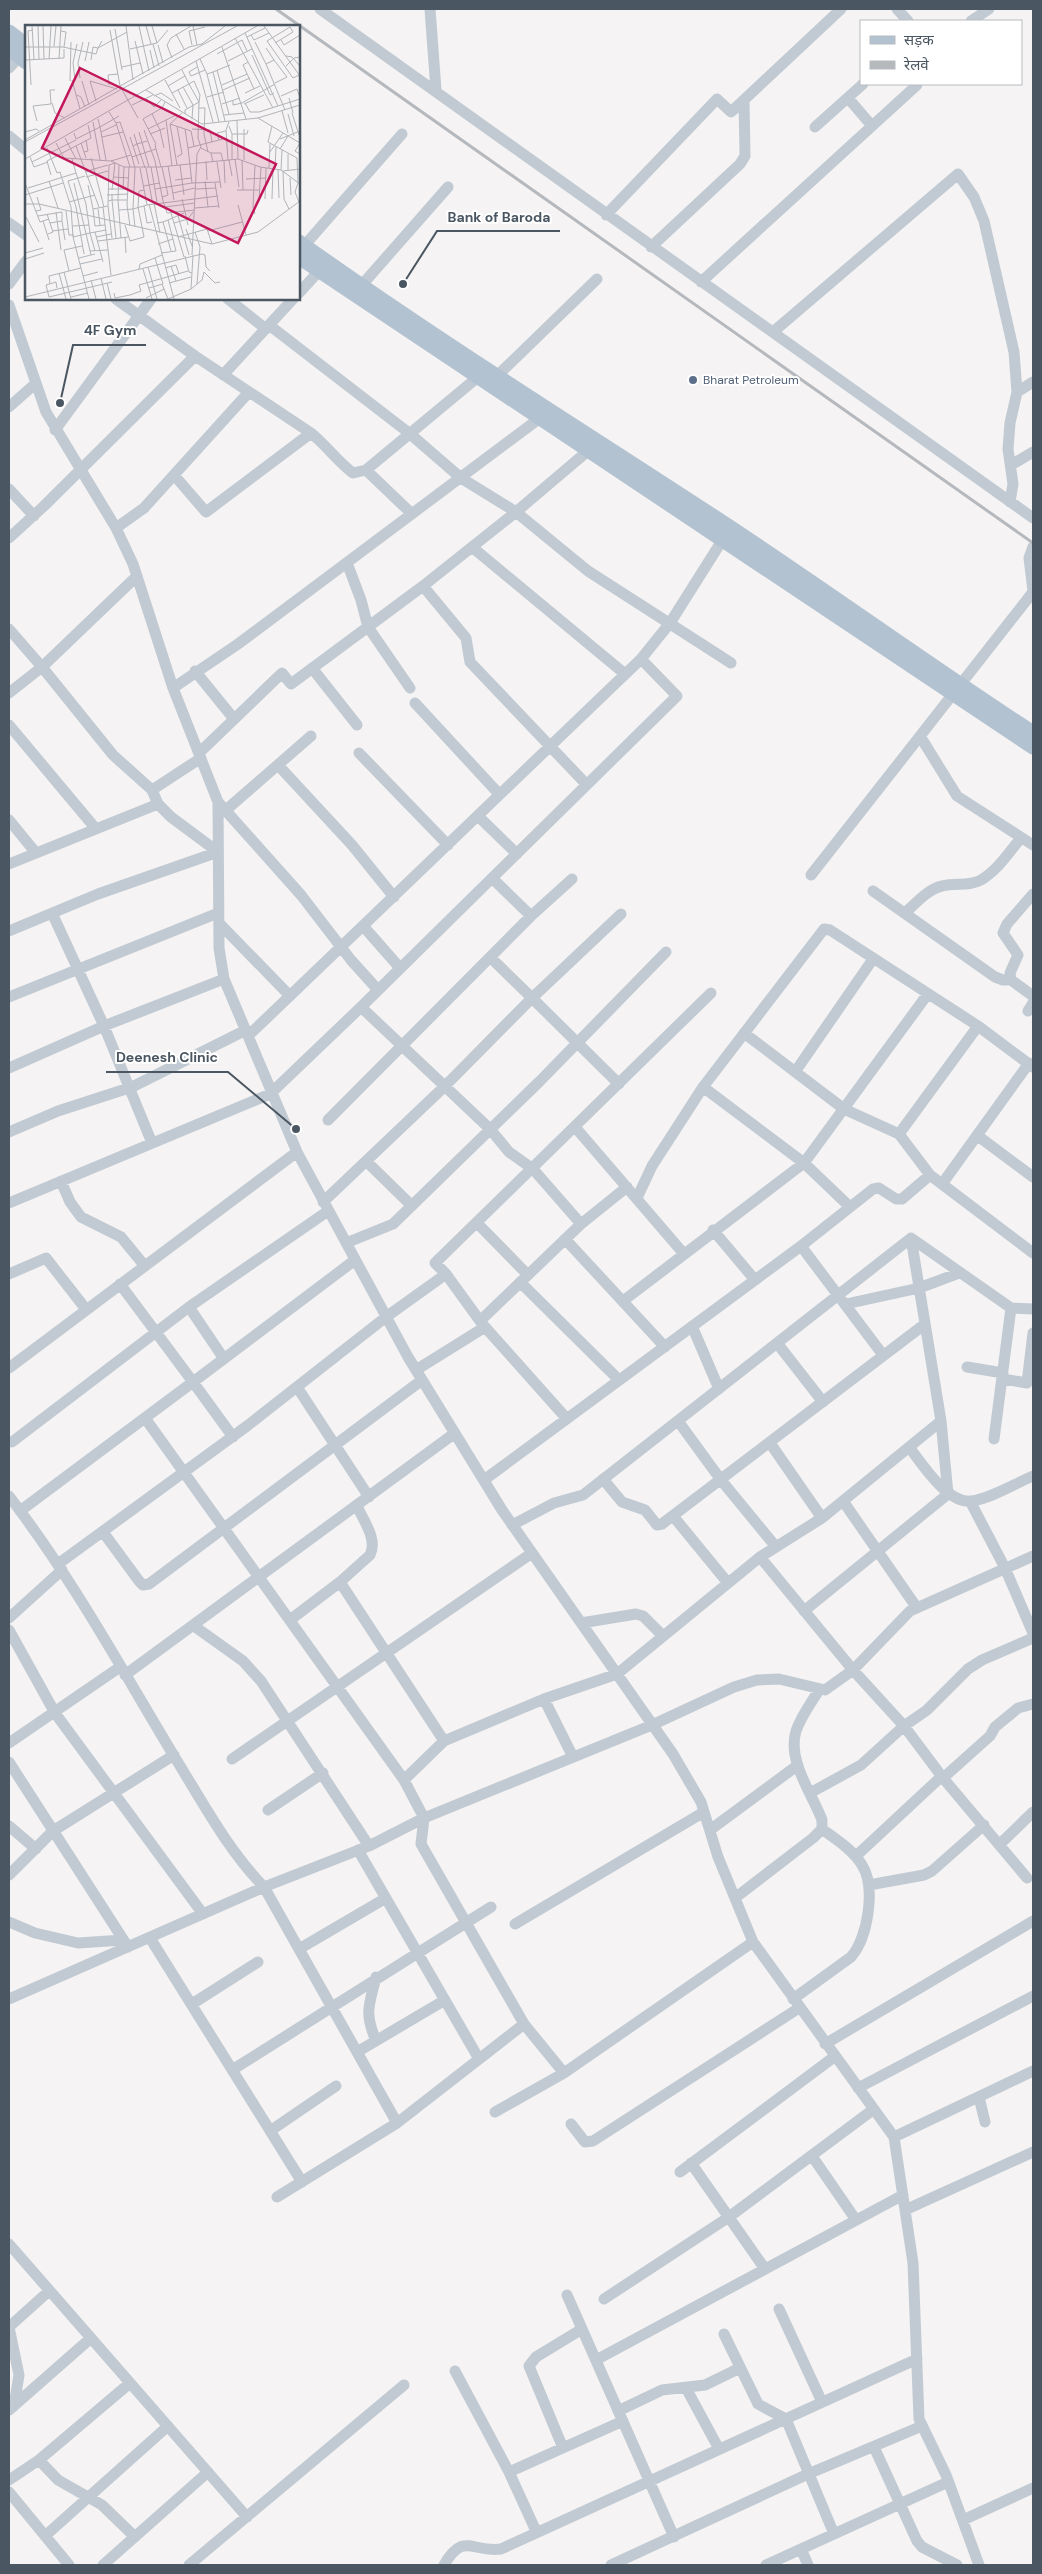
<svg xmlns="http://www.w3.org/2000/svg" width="1042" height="2574" font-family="'DM Sans','Noto Sans Devanagari',sans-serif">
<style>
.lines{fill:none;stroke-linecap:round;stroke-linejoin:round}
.minor{stroke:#c1cad2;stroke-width:11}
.major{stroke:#b3c2d1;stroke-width:15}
.rail{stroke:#b5b8bd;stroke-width:3}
.service-dot{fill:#5c6f8a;stroke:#fff;stroke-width:2}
.labels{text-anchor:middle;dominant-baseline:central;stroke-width:4;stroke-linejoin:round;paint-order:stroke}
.service-label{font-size:12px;fill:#4e5e75;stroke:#fff;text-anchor:start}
.inset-road{fill:none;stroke:#b1b4b9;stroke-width:1}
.view{fill:#c2185b;fill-opacity:0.15;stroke:#c2185b;stroke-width:2.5}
.inset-edge{fill:none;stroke:#4a5661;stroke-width:2.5}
.leader{fill:none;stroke:#4a5661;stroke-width:2}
.callout-dot{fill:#4a5661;stroke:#fff;stroke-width:2}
.callout-label{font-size:14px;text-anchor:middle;font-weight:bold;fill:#4a5661;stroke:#fff;stroke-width:4;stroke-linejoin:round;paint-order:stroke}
</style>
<rect width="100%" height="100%" fill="#f5f3f3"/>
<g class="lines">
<!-- minor -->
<path class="minor" d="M320,9L1033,518
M430,9L436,90
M897,9L908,21
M971,21L989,9
M9,68L19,57
M848,98L872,126
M815,127L863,84
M9,136L26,150
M606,215L717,99L731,112L841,9
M9,223L26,235
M304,246L402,134
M651,247L740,164L745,156L744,100
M701,282L917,85
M9,284L26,261
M361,286L448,187
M299,293L319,271
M116,299L195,356L311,433C326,445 337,461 353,473L366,470L478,377
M228,299L266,329
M9,305L46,412L116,528L133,564L173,688L218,802L219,948L224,979L297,1152L408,1357L502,1510L673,1754L701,1802L718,1857L753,1942L894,2137L913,2263L919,2419L946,2475L979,2565
M773,332L958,174L974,197L984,221L1014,352L1017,392L1010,423L1008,449L1013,484L1010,502
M223,375L269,325
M498,375L597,279
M1017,392L1033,382
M9,407L36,383
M55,430L151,299
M589,450L516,512L588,571L731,663
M1011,465L1033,452
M366,470L411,513
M174,475L206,512L311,433
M9,489L34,516
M116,528L144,508L249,392
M9,538L44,506L195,356
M472,547L625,674
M1033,547L1029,558L1033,591
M347,563L361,600L368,627L410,688
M137,576L42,667L113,755L152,790L158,804
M423,586L466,638L470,662L586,784
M9,629L42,667L9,693
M312,668L357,725
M195,671L234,719
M173,688L238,644L540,418
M415,703L499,794
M9,725L96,829
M920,736L957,796L1033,845
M199,753L282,673L291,684L423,586L516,512L461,478L409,433L269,325L293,299
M359,753L448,845
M278,765L352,845L394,897
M152,790L201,758
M218,802L301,895L351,960L378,990
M226,810L311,736
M478,816L517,854
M9,820L36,853
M9,864L158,804L171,817L218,852L98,894L9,931
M811,875L1033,592
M492,878L531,916
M873,891L995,977L1003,980H1011
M1033,894L1007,924L1003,933L1018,955L1010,973L1011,980L1033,996
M52,913L104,1026L152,1143
M905,913C916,903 928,889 942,886C956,882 968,887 981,880C998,870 1009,852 1021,838
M219,923L290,996
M364,927L400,968
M9,997L218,913
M1028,1011L1033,1003
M744,1033L844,1109L899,1134L930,1175L1033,1253
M248,1036L641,659
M9,1068L104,1026L224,979
M795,1072L873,959
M619,1084L532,998L621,914
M703,1087L804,1163L927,995
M328,1120L531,916L572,879
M575,1127L684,1254
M9,1132L58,1111L132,1087L246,1030
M899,1134L978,1026
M978,1136L1033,1177
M366,1161L412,1206
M61,1181L70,1202L81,1217L121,1237L144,1265
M942,1184L1029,1063
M627,1187L581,1224L533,1169L509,1152L490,1129L361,1007L677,696L641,659L670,623L723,539
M637,1198L652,1166L703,1087L824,929L830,930L978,1026L1033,1067
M323,1202L445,1086L532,998L490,957
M9,1203L270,1094L361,1007
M477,1223L528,1275
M713,1230L755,1280
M565,1239L665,1347
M346,1243L393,1224L540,1081L666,952
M801,1246L883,1355
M9,1274L46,1258L85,1308
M446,1274L480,1321
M520,1282L619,1380
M120,1284L193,1382L355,1260
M623,1301L804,1163L850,1207
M846,1304L919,1288L959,1273
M189,1307L224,1359
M692,1326L719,1389
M485,1327L567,1419
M777,1343L823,1402
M967,1367L1003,1373
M9,1368L297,1152
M416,1370L485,1327L480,1321L581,1224
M1003,1379L1027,1383L1033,1333
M297,1387L369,1497
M145,1418L404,1780
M678,1421L721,1480L776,1547
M994,1439L1011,1308
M12,1442L189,1307L328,1211
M770,1443L822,1518
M909,1447C922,1464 948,1505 972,1501C992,1498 1014,1484 1033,1476
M603,1479L622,1502L645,1510L657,1525L662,1524L925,1324
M484,1480L801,1246L873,1189L879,1188L896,1199H902L930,1175
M9,1496C72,1578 121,1668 174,1756C202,1801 227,1849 264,1887L397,2123
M843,1501L917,1608
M970,1501L1005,1568L1033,1633
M20,1511L193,1382L233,1437
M673,1516L728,1583
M512,1525L554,1503L583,1495L911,1238
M103,1532L139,1581L143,1585L149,1584L422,1380
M760,1557L822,1518L941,1421L911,1238L1011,1308L1033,1309
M58,1564L247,1426L386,1317L446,1274L435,1263L711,993
M340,1582L444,1741
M804,1611L948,1494L941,1421
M9,1618L62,1570
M290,1620L340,1582L370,1555C378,1539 363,1520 357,1506
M581,1623L636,1614L643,1616L663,1636
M194,1626L243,1661L261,1681L369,1846
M9,1630L55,1713L203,1914
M125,1675L455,1433
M544,1699L573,1757
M9,1743L120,1667
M232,1759L532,1553
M9,1762L128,1947
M943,1778L990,1736L995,1727L1018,1708L1033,1704
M810,1793L861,1765L904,1726L927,1710L968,1669L982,1660L1033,1638
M268,1810L323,1773
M9,1826L36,1849
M710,1830L798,1765
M1000,1844L1033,1812
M358,1850L479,2059
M856,1856L942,1776
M9,1875L53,1831L174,1755
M869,1885L924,1875L932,1871L984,1825
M735,1898L813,1838L822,1829V1820C812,1793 787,1761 796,1731C801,1716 811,1703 819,1690
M9,1922L35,1933L78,1943L123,1940
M515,1924L704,1812
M150,1938L302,2182
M299,1949L386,1898
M9,1999L264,1887L369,1846L424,1818L652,1725L734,1687L757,1680L779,1679L825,1690L853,1670L910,1611L1033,1556
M793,1999L851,1957C868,1938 876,1887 862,1865C853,1850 836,1839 822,1829
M192,2004L258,1962
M376,2041C364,2012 369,2006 376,1977
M825,2044L1033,1921
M357,2052L445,2000
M232,2070L491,1907
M564,2073L524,2024L421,1844L424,1818L404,1780L444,1741L544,1699L617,1674L760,1557L853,1670L904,1726L943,1778L1027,1878
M858,2088L1033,1996
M979,2097L985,2122
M495,2112L564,2073L753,1942
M571,2124L585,2142L593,2141L799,2008
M270,2131L336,2086
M894,2137L1033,2071
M812,2156L856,2220
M691,2163L765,2269
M680,2172L834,2057
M277,2197L397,2123L524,2024
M905,2210L1033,2152
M9,2244L247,2517
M567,2295L674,2537
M604,2299L729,2217L874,2109
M779,2309L822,2402
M9,2327L19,2375L14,2406
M9,2327L49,2291
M724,2334L758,2404L786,2419L834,2534
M596,2360L903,2195
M455,2371L509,2472L536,2531
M686,2388L719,2449
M9,2410L91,2338
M618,2411L662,2390L705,2385L740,2368
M874,2447L917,2541L922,2547L957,2565
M563,2448L529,2366L536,2357L582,2329
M39,2460L58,2480L102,2505L135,2537
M509,2472L623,2421
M9,2480L39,2460L130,2383
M9,2492L69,2565
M963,2520L1033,2488
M45,2536L168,2426
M801,2549L808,2565
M103,2565L208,2472
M189,2565L404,2385
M444,2565C464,2531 472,2553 501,2549L917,2359
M611,2565L808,2474L922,2426
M766,2565L948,2482"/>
<!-- major -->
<path class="major" d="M9,32L26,45
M9,48L26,62
M299,242C439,342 585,432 728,526C831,594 930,666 1033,733
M299,257L1033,747"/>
<!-- rail -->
<path class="rail" d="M276,9L1033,543"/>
</g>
<!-- markers -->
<circle class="service-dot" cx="693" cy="380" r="5"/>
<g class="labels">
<!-- service labels -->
<g class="service-label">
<text x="703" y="380">Bharat Petroleum</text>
</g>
</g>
<!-- overview -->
<g transform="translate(25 25)">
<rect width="275" height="275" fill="#f5f3f3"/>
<path class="inset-road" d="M7,1L9,34M13,1L14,34M18,1L19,34M101,1L108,55M114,1L124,46M121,1L126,19M127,1L132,18M168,1L172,20M239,1L275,51M90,4L97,45M85,5L95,61L113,93M36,6L41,7L39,22M220,8L253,81M151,9L159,24M226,10L229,15L244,8M222,12L240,3M210,13L248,83M256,15L259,20L275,10M110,16L118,49M230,17L241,39M250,18L268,7L265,2L242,16L268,53L274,50M128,19L134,41M133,20L138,38M167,20L164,6L180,2M29,21L31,1M0,22H38L71,29L73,23L102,7M197,22L221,94M241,23L249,35L241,39L260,85M105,24L132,18L143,5M125,25L129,43M192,29L217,15L222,26M227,30L245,70L249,68M261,31L267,32L275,41M147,33L142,20L146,13L166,1M24,34L26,1M34,34L36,1M175,34L182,49L188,47L200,96M0,35L39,33V24M66,35L68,22L73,23L77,16M249,35L262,52L250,58M60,36L64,17M171,36L188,97M203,36L227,24M223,37L218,40L229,64M261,41L269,33L275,32M97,42L115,38M172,42L164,47L166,51L180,45M157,45L164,59L169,56L175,70L174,77L160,85V89M192,45L204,89M188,47L205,40M182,49L194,97M55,53L53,38L58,17M47,55L55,84M50,55L48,38L52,19M140,55L155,83M45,56L46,17M57,56L64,80M6,60L3,6L8,5M84,60L83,50L93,49M197,60L222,49M143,61L160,51M158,62L168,80L167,94M121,65L177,99L233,93L275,118M153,65L162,83M198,65L225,53M147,68L164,59L174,77L173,113L176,122L172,129L167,230M220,68L235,61M52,70L56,72L60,82M129,71L136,68L148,76M256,71L272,64L275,73M182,72L199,67M264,73L268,88M122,74L129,82L136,75M71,76L65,56L92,64M208,76V80L217,78L250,59M27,78L30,88L40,93M220,78L225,87H234L275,74M197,79L215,73M219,79L239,70M107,80L128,70M174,83H180L179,109L183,127M257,86L263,108M84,87L91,98L95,97L107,132L131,124L130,119M157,88L145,99L160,104L163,123M267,88L274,110M263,89L269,111M199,90L219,88M233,93L275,80M73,94L75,102L94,91M141,95L147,141M212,95L213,134M12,96L8,81L26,79L25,65H30M68,97L75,135M91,98L105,142M145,99L152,140M204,101L207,109H222L223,105M247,101L243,117L272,133L273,158M123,104L151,90L138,83M160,104L166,106L169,121M167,104L185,105L187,117M119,105L130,136L138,176M0,107L11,104L14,106M76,107L91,100M114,107L124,142M49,108L51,114L75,102L81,135M109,109L112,119L122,116M125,109L135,105L127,89M207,109V135M77,112L98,107M105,112L114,139M40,113L51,134M255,114L275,106M0,115L164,22L177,19L200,1M194,115L192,108L201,106M0,117L212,1M31,118L39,133L86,136L99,142H135L213,134L235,142L256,145L275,159M56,118L61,133M275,118L270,126L275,129M131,119L118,94L137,83L140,77M51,121L74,182M108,121L112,119L120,143M22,123L32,148L35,147L46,182L48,212L64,274M139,123L135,105L140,103M176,123L186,128L188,137M131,124L136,142M255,124L263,111M59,127L63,126L61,115M245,127L258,108M186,128H196L198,136M263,129V145M5,132L9,142L23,137M152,132L157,129L152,101M66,133L69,144L83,140M0,134L232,1M210,134L214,162M204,135L207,151M217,135L218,165M219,135V104M86,136L106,130M181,136L182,155M199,136L200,158M203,136L201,105L204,97M7,137L51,115M192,137L196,163M94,140L93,175L96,213M155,140L159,170M230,140L228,182L230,189M143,141L149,175M104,142L102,180L105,201M115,143L122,180L193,171M121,143L127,175M244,143L245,119M250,143L251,122M253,144L254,173M256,145L257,125M60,147L69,144L79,182M26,150L22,136L66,113L63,100M61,152L83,146M88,152L104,153M265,153L266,170M221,154L241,153M150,155L166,153M24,156L33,183M43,156L51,182L59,229M43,156L60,151M180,156L183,182M195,157L167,158L163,123L198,114M0,158L15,197L24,194M49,158L66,230M190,158L194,183M273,158L270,167L274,177M63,160L68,184M119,161L129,159L126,142M3,163L51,148L47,134M83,164H103M98,164L99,142M130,164L167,158M171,164L191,163M212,165H235M148,168L170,163M87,169V175H102M0,170L38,158M82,170L103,169M137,172L143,170L137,142M157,174L163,200M240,174L241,143M247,174L248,143M234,175L236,142M83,176L87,175L91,213M138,176L142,188L170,185M44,177L70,170M132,177L129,159L135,158M129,178L135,208M0,179H14L187,219L233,207L275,176M124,179L149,274M213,180L221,210M83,181L87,213M119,181L122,198L127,197M78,182L86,250M140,182L170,178M170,183L194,181M73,184L75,200M264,184L259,174L258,146L275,144M94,185L108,184L110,143L107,132M11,186L16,185L12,172M41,186L44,210H49M31,187L36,225M152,187L164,230M146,188L159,232M22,189L28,207L23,209M13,191L37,187V196L25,198M1,192L14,217M143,195L159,188M18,196L24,215M37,196L40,215M132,198L138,197L146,226M149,198L163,194L168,187M80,200L70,201L68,184L83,181L84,140L90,138L87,165M100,200L105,216L119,212L113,182L114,166L119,165M48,201L64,200M110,202L108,184L122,180M161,204L167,221M27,206L43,204M183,206L217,197M70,207L78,237M170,207L175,222L172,259M48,212L65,208L61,179L51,148M71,212L86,209M100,212L101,228M153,212L182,204L187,219M73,216L103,212M133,219L148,214M65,226L83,225M70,226L65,208L81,205M0,228L18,223M136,228L151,226L143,195L138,197M160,231L164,247L167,248M54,233L70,229M0,234L19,228M55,239L77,234M146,241L151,256M123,242L132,274M140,243L151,240L154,249M114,244L115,239L137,230M118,244L127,274M44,246L39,225L57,221M39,247L46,274M34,248L41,274M58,251L73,247M76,253L81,274M66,255L71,274M82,258L86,274M144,258L166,252M25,259L24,251L56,243M137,259L143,274M32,263L31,257L21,260L24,272L87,257M124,263L138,259L130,233M166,264L177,255L179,247L190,258L195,257M89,268L90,273L105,270L116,266L114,260L163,246M0,272L177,229L180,230L181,242L185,246M46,272L63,268M121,273L139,264M143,274L166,264L168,230"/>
<path class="view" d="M55,43L251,139L213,218L17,123Z"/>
<rect width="275" height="275" class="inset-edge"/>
</g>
<!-- callouts -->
<path class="leader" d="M403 284L437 231H560M60 403L73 345H146M296 1129L228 1072H106"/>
<g class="callout-dot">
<circle cx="403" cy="284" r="5"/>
<circle cx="60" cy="403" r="5"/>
<circle cx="296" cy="1129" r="5"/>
</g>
<g class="callout-label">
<text x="499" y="222">Bank of Baroda</text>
<text x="110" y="335">4F Gym</text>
<text x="167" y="1062">Deenesh Clinic</text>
</g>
<!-- border -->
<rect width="1042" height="2574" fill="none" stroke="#4a5661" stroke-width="20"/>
<!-- legend -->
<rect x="860" y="20" width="162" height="65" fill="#ffffff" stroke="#b7bbc0"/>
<rect x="870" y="36" width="25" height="8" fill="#b3c2d1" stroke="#b7bbc0"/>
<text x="904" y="45" font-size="15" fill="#4a5661">सड़क</text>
<rect x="870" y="61" width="25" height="8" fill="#b5b8bd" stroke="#b7bbc0"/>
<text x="904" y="70" font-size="15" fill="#4a5661">रेलवे</text>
</svg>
